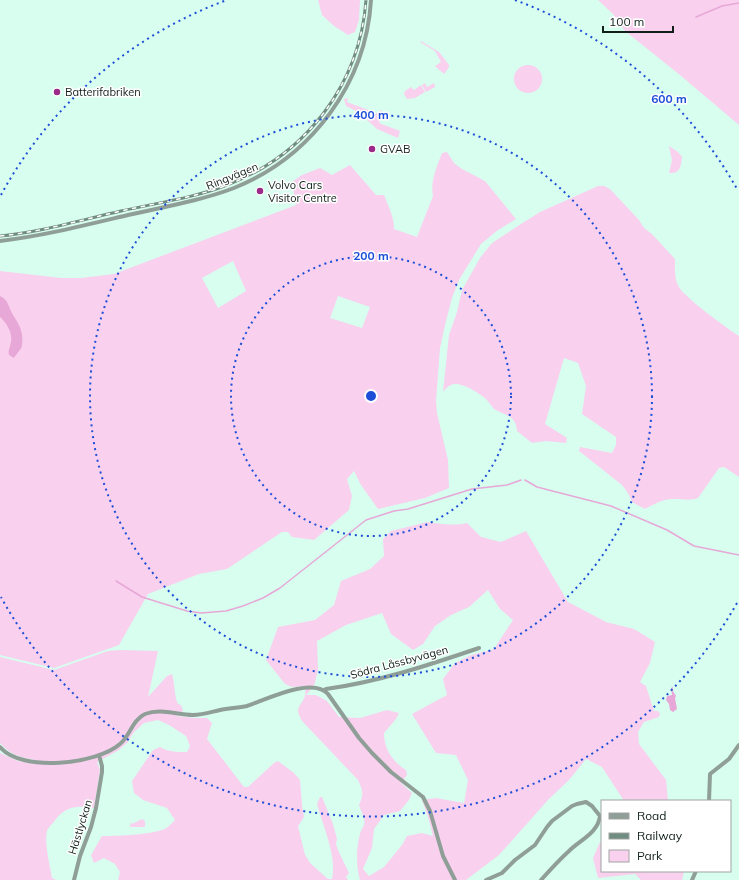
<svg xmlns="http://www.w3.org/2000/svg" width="739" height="880" font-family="Mulish,sans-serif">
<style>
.green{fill:#f9d0ee;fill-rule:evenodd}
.water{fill:#e7a8d7}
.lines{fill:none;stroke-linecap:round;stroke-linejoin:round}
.stream{stroke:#e7a8d7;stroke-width:1.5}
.street{stroke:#8f9f98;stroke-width:4}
.rail-casing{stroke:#718c81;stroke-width:3}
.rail{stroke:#fff;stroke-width:1.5;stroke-dasharray:4.5;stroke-linecap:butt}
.ring{fill:none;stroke:#1d4ed8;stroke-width:2;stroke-dasharray:2 4}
.poi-dot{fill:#9c2a88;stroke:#fff;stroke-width:1.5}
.labels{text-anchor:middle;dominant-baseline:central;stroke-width:3;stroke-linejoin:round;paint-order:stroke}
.poi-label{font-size:11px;fill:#101f19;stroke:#fff;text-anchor:start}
.street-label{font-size:11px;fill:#101f19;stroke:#fff}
.centre{fill:#1d4ed8;stroke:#fff;stroke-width:2}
.ring-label{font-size:12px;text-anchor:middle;font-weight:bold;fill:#1d4ed8;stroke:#fff;stroke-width:3;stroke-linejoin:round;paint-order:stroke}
</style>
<rect width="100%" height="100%" fill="#d8feef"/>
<!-- green -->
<path class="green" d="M318,0H360L359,20L355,32L348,35L334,26L322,15Z
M598,0H739V125L680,75L625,31L613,14Z
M421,41L439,52L449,65V67L444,74L435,66L441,62L435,51L420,42Z
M514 79a14 14 0 1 1 28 0a14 14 0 1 1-28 0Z
M425,83L427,87L434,83L435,87L426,92L422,85Z
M421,85L425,92L415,98L407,99L404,94L405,91L411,87L414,90Z
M348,98L347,102L379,114L380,110L383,112L379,123L400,131L398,138L377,129L358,112L346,106L344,99Z
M669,146L678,152L682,157C681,165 681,174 669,173L672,160Z
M447,152L454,163L462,169L485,181L516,219L498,230L481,244L459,280L452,298L446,321L440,348L436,401L437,413L448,460L449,488L425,498L378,509L361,485L354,471L347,479L352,496L349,510L314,540L292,537L288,532H282L227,569L199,574L148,594L119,645L54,668L0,655V271L61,278H81L114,274L296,205L292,182L302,175L320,168L332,175L350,165L376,195H384C388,206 394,216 394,229L417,237L433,196C430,182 437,166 442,153ZM233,261L246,291L218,308L202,278ZM338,296L370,307L362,328L330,318Z
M598,186H604L610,189L639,220L644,228L652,234L675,259C675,268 674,279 679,287C683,296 729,330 739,336V477L724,467L719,468L698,498C690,501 683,499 675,499C664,498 654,504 645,509L632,502L628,493L622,485L579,451L580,447L612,453L616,445V437L582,414L586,386L578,363L564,358L545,424L567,438L566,443L546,441L532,443L517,431C516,415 506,416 494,409C491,406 489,402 486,399C481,394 463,383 455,384C450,384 446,388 443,392L449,335L457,312L462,290L480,258L492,243L521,224L540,212Z
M427,522C440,524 454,526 467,523L481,537L501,542L526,531L568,602L606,622L634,629L655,642L650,663L640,682L646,686L654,711H658L660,714L659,717L644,722L638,732L639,744L666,780L668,801H624L602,767L586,759L569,780L548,800L499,855L466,880H360C356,867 356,847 360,834C361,829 366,825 364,819C363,814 360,809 359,805C364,794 363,791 358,780L302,721C294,707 300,708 305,696C306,693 305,689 305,686L292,687L285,684L266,660L278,627L315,620L334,605L341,581L370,569L384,556L383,539L391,531ZM488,590L500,609L513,620L494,649L471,655L455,663L443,679L447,695L412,714L436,753L456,755L468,780L464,803L436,798L422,800L429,820L433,836L422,833L407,836L402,845L384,867L369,876L363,869L372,848L374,829L384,815L400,811L409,800L412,793L401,783L407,775L406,770C392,761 384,749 384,733L396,719L399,713L387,710L360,718L339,717L327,701L316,695H306L314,686L318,670L317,641L346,625L382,613L391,634L413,650L423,644L435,626L451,615L469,607Z
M119,650L158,651L148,697L167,676L172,674C175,684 174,696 178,704L181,705L183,711L176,716L195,718H207L212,723L207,739L244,787H248L274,763L278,761L294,773L300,780L302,805L304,817L298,826L305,855L311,864L328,879H332C337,855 323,827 317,804L320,797H322L333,824L337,839L336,844L338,850L349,873L346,877L348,880H118L120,872L115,864L104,858L94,863L91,855L102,836C116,836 157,835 168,827C170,825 173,822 175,820L167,808L143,800L134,793L132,781L153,750L160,747C169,752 177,752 187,752L190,746L186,736L169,725L158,720L144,723L134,732L127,743L119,750L97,762L100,770L94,808C75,805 64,807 53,823C51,825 48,828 47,831C44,843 50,865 52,878L56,880H0V753L18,761L34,764L36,760C20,757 12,756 0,743V657L54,670L108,651Z
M142,819L145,821V827H130L131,822L132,824Z
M600,842H602V871H684L682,880H641L635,874L598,878L593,858Z"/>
<!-- water -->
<path class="water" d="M0,296C8,300 8,305 12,313C18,324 24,330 22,345C22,349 16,354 14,358L9,355C8,351 9,350 10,346C14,334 8,325 0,317Z
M673,687V691L676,696L675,698L677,709L673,712L670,710L669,704L666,700L667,696L672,695L671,688Z"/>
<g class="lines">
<!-- stream -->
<path class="stream" d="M696,17L722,6L739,3
M525,480L537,487L611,506L667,530L694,546L739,555
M116,581L142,597L187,611L201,613L226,611L243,606L263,598L280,588L366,520L394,511L408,509L472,489L507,485L521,480"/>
<!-- street -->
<path class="street" d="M0,241C43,236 86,225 128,215C163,207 200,201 234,188C311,157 366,84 371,0
M324,690L326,689C378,682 429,665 479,648
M0,747C22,773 97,764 120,744C130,736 132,720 145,714C161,708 177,715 193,715C202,715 211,712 220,710C229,708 238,708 247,706C265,700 312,676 328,694L359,738L372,753L391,772L423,797L430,811L443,856L455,880
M709,801L710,774L729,759L739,745
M74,880L80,856L91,827L96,808L102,772V766L99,755
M486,880L502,873L515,860L535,845L547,827L552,821L572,806L577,804L586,802L592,806L600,816C598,833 580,840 569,851C559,860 550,870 541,880
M692,880L696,871"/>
<!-- rail casing -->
<g class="rail-casing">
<path id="rail" d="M0,236C41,232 81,220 121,211C156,203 194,198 227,185C306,155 360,84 366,0"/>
</g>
<!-- rail -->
<use href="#rail" class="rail"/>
</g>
<!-- distance rings -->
<g class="ring">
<circle cx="371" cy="396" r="140"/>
<circle cx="371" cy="396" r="281"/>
<path d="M737 603A421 421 0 0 1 1 597M1 195A421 421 0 0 1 227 0M515 0A421 421 0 0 1 737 189"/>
</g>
<!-- markers -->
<g class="poi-dot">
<circle cx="57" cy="92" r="4"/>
<circle cx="372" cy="149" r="4"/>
<circle cx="260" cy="191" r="4"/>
</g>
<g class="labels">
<!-- poi labels -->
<g class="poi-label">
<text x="65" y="92">Batterifabriken</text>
<text x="380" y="149">GVAB</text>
<text x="268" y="185">Volvo Cars<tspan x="268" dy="13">Visitor Centre</tspan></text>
</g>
<!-- street labels -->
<g class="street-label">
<text transform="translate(232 176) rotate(-22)">Ringvägen</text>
<text transform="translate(399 662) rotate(-15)">Södra Låssbyvägen</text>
<text transform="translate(80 827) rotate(-73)">Hästlyckan</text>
</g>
</g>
<circle cx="371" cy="396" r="6" class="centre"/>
<g class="ring-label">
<text x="669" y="103">600 m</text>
<text x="371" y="119">400 m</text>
<text x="371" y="260">200 m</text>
</g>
<!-- legend -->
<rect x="601" y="800" width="130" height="72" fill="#ffffff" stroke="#9fa5a3"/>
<rect x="609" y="813" width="20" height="6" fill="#8f9f98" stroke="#9fa5a3"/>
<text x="637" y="820" font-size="12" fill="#101f19">Road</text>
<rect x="609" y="833" width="20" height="6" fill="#718c81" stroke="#9fa5a3"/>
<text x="637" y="840" font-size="12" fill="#101f19">Railway</text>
<rect x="609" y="850" width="20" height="12" fill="#f9d0ee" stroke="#9fa5a3"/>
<text x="637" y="860" font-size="12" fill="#101f19">Park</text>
<!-- scale -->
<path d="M603 26v6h70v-6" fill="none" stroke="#101f19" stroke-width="2"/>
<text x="609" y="26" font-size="12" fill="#101f19" stroke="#ffffff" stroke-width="3" paint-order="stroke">100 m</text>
</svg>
